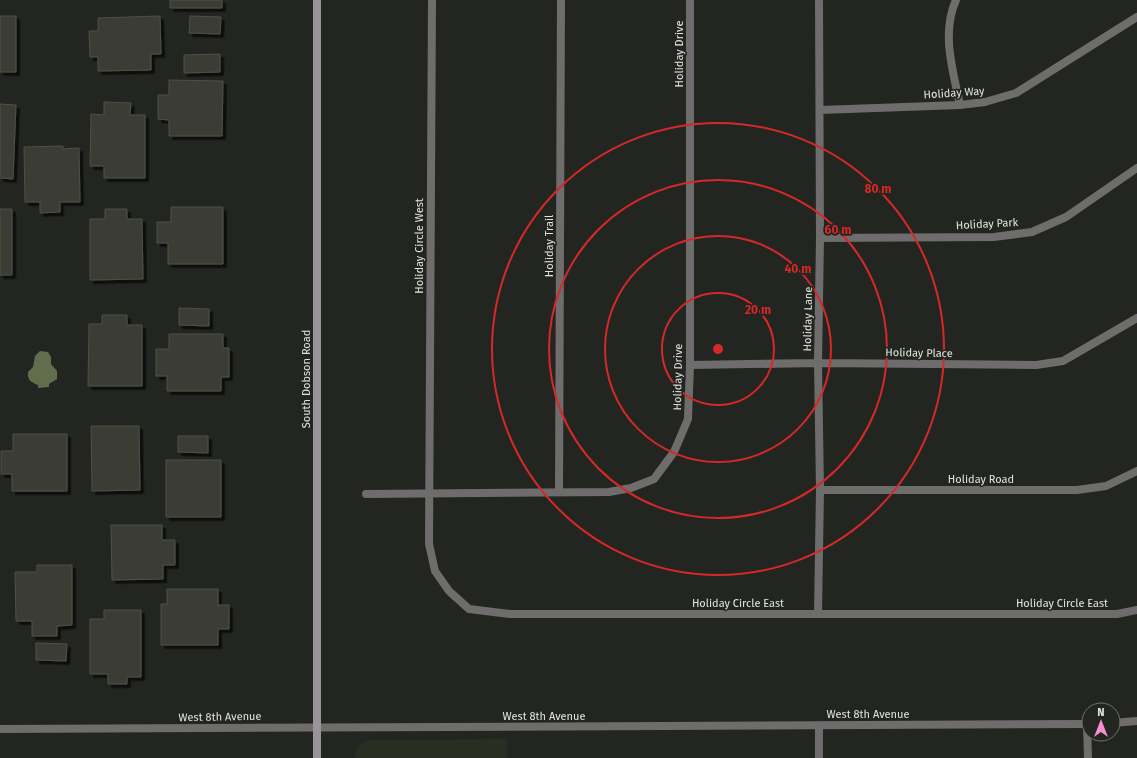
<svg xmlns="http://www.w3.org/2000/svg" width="1137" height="758" font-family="'Fira Sans',sans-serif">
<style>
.built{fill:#292e22}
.water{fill:#616e4d}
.building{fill:#3a3c36;stroke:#4d5049;filter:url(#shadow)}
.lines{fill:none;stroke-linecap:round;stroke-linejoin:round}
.service{stroke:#6f6c6d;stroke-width:8}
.tertiary{stroke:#6f6c6d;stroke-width:8}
.secondary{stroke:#999497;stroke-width:8}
.ring{fill:none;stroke:#d62828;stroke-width:2}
.labels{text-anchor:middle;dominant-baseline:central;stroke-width:3.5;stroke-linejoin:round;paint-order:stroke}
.street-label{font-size:11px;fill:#e2e4e0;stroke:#232620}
.centre{fill:#d62828;stroke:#232620;stroke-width:2}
.ring-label{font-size:12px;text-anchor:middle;font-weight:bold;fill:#d62828;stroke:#232620;stroke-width:3.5;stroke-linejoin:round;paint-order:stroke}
</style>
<defs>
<filter id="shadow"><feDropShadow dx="3.5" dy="3.5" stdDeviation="0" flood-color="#0009"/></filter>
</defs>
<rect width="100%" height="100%" fill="#232620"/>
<!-- built -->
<path class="built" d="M507,739V758H355L356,749L362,743L370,740Z"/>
<!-- water -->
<path class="water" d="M40,351L48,352L51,357V364L57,371V379L49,384V387L38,388V385C31,382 27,380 28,372L33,367L35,356Z"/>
<!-- building -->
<path class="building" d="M170,0H222V8H170Z
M0,16H16V72H0Z
M160,16L161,54H151V70L98,71V57H90L89,31H98V18Z
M190,16L221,17L220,34L189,33Z
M220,54V72L184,73V55Z
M169,80L223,81L222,136H169V120L158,119V95H169Z
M104,102L131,103L130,115H145V178H104V166H90L91,114L104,115Z
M0,104L16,105L13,179L0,178Z
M63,146V149L79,148L80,202H60V212L40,213V202H25L24,147Z
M171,207H223V264H168V243H157V222H171Z
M0,209H12V275H0Z
M105,209H127V219H142L143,279L90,280V219H105Z
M179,308L209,309V326L179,325Z
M102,315H127V325H142V386H88L89,324H102Z
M169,334H223V348H229V377H221V391H167V376H156V349H169Z
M91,426H139L140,490L92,491Z
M13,434H67V491H12V474H1V451H13Z
M178,436H208V453L178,452Z
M166,460H221V517H166Z
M111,525H162V540H175V565H163V579L112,580Z
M37,565H72V625L57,626V636H32V621H16L15,572H37Z
M167,589H218V605H229V629H218V645H161V604H167Z
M104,610H141V677H127V684H108V674H90V619H104Z
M36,643L67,644L66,661L36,660Z"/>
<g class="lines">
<!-- service -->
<path class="service" d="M432,0L429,544L435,571L449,591L469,609L510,614H1117L1137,610
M956,0C941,33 953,71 960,105
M820,110L960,105L985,102L1016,93L1137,17
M820,238L994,237L1032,232L1066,217L1137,168
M690,365L818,363L1036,365L1063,361L1137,318
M820,490H1077L1106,486L1137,471
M559,492L561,0
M366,494L609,492L631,488L654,479L674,452L688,419L690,365V0
M818,614L820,490L818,363L820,238L819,0
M1087,724L1088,758
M819,726V758"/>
<!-- tertiary -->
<path class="tertiary" d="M1113,723L1137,721
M0,729L1089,724"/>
<!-- secondary -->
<path class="secondary" d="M317,758V0"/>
</g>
<!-- distance rings -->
<g class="ring">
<circle cx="718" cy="349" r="56"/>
<circle cx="718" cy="349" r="113"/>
<circle cx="718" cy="349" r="169"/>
<circle cx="718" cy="349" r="226"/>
</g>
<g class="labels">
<!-- street labels -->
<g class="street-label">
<text transform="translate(679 54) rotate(-90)">Holiday Drive</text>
<text transform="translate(954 93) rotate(-4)">Holiday Way</text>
<text transform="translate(987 224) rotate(-3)">Holiday Park</text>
<text transform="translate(419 246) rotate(-90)">Holiday Circle West</text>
<text transform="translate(549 246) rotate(-90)">Holiday Trail</text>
<text transform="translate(808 319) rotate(-89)">Holiday Lane</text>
<text transform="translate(919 353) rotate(1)">Holiday Place</text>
<text transform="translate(678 377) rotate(-89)">Holiday Drive</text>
<text transform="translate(306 379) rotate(-90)">South Dobson Road</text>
<text x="981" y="479">Holiday Road</text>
<text x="738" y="603">Holiday Circle East</text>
<text x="1062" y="603">Holiday Circle East</text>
<text x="868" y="714">West 8th Avenue</text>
<text x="544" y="716">West 8th Avenue</text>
<text transform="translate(220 717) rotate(-1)">West 8th Avenue</text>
</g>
</g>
<circle cx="718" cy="349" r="6" class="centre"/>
<g class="ring-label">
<text x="878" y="193">80 m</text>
<text x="838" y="234">60 m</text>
<text x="798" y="273">40 m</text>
<text x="758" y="314">20 m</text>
</g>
<!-- north arrow -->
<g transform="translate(1101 722)"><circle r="19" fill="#232620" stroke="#6f726d"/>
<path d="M0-3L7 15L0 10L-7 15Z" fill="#f790ce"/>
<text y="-6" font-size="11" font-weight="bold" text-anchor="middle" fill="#e2e4e0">N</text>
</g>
</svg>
